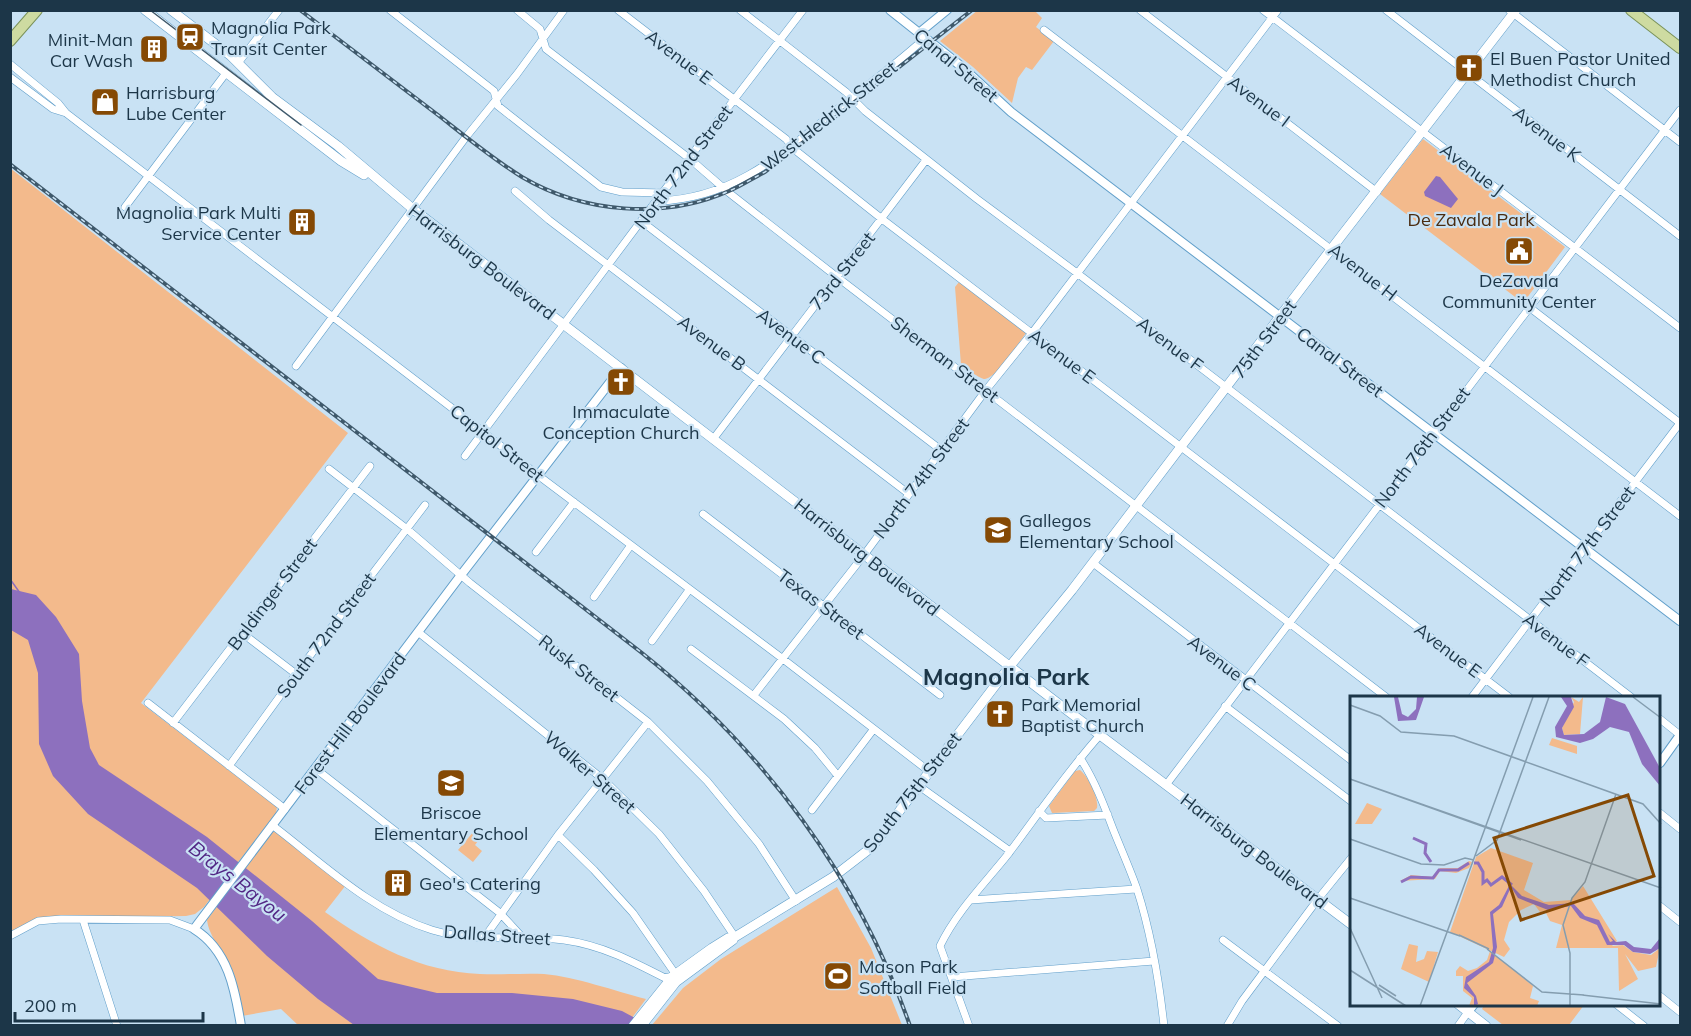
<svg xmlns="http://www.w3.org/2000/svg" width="1691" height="1036" font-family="Mulish,sans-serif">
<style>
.green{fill:#f3ba8c}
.water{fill:#8d70be}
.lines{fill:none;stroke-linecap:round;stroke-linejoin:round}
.stream{stroke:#8d70be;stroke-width:1.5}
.minor-casing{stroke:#619fca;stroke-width:8}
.tertiary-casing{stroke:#619fca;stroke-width:10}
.secondary-casing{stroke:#619fca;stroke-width:10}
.primary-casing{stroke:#7a925a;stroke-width:12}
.minor{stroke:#fff;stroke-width:7}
.tertiary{stroke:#fff;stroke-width:8}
.secondary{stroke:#fff;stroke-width:9}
.primary{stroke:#cedba1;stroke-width:10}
.tram{stroke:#3f596b;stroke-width:1.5}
.rail-casing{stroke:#3f596b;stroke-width:4}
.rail{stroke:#c9e2f4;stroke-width:1.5;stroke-dasharray:4.5;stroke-linecap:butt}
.labels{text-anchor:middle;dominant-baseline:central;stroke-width:4.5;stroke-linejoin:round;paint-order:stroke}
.poi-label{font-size:18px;fill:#1c3648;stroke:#c9e2f4;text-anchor:start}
.street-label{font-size:18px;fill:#1c3648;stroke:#c9e2f4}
.park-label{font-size:18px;fill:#4a2c11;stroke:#c9e2f4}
.water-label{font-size:20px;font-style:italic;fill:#522785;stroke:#c9e2f4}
.district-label{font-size:24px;font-weight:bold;fill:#1c3648;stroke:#c9e2f4}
.inset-river{fill:none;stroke:#8d70be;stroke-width:3}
.inset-road{fill:none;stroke:#849daf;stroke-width:1.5}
.view{fill:#854904;fill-opacity:0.15;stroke:#854904;stroke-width:3}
.inset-edge{fill:none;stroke:#1c3648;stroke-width:3}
</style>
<rect width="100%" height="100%" fill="#c9e2f4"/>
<!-- green -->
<path class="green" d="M978,10L1035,11L1042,18L1036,27L1054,41L1032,70L1026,67L1018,78L1012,103L973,67L940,41Z
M1423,139L1565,247L1523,303L1380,194Z
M10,168L348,433L141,703L277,807L276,813L204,907L195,914L186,916L51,918L11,933Z
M959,282L1026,333C1018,344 997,377 985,379C982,380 965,368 961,365L955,287Z
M1080,770C1088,776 1099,798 1097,808L1094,811L1052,813L1049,806L1075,771Z
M474,831L481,837L475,845L482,851L473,862L458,850Z
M272,832H276L346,885L325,912C371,945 422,972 480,974C501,975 523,973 544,974C576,977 615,991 646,999L626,1026H299L281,1009L242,1016C239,1001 236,984 231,969C225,952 209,938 207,920Z
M837,887L871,948L902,1025H652L683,988L721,959Z
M1485,1004H1584V1005L1569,1025H1503L1482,1009Z"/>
<!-- water -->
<path class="water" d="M1436,176L1440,177L1458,199L1451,208L1425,196L1424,192Z
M11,589L36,595L56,617L79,654L82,701L90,748L99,765L207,837L312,921L378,979L437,993H512L573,999L622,1011L648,1025H354L318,999L267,956L197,888L88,814L53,776L39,744L38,673L28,640L11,630Z"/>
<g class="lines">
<!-- stream -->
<path class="stream" d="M10,579L20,593"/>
<!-- minor casing -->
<g class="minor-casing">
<path id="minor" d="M390,10L494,91L498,106L601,187L622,192L664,193
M517,10L540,29L546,49L690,159L728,192L837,277L1386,697
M618,10L786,139L795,150L882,219L1509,697
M740,10L846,92L865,111L977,199L1077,273L1631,697
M1140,10L1377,192
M1263,10L1680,328
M1386,10L1680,236
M1509,10L1680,142
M1044,30L1680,516
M238,63L279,10
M10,64L58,103L66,113L482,431L539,476L783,659L930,772
M10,77L53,109L66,113
M515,191L549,220L909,494
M657,201C736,199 785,151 844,104C871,82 899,62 925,38
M125,207L226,73
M641,221L941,450
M1529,307L1680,423
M296,366L466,137L517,74L564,10
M714,438L926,160
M465,456L650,209L803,10
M329,469L407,529L470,583L648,722L707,781L759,844L796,901
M703,514L940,695
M536,552L574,502
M1093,563L1352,761
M594,597L631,545
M418,632L604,780L659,834L704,891L735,937
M242,633L296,674
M652,641L689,590
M691,649L784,719L815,748L838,776
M754,695L864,555L986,390L1032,333L1278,10
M1472,697L1680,423
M148,703L285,809
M1225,706L1352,802
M1660,719L1680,735
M173,723L370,466
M1080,758C1094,779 1104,805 1113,829C1121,849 1130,869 1137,889C1151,933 1159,980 1164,1026
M229,766L296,674L425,505
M316,769L500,913L523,938
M1166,785L1680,110
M919,786L1010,851
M812,810L873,730
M1039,811L1046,818L1108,815
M1660,813L1680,829
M272,825C322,863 371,911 432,930C475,943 520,934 564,940C601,945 632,961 665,978L673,976L674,972L633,913L594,870L558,835
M971,900L1136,889
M1660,906L1680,922
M83,920L117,1026
M10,936L38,921L61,919L170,920L194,929
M484,938L558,835L648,722
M1223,940L1338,1026
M952,977L1154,961
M1660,996L1680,1012
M1616,1004L1644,1026
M969,1026L940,946C956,912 986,882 1009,853C1039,813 1067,772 1100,735
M1227,1026L1242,1001L1318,899L1352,857
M1458,1026L1468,1012"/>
</g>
<!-- tertiary casing -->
<g class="tertiary-casing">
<path id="tertiary" d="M890,10L962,67L1011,112L1680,621
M919,33L947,10
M1660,763L1680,735
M1468,1012L1474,1004
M241,1026C235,989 228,950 194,929L461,575L621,368"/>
</g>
<!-- secondary casing -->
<g class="secondary-casing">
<path id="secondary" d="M145,10L341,161L364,175
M171,10L231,56L272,97L338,146L413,209L1068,711L1352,925
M1458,1004L1486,1026
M643,1024L676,982L733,940
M633,1026L673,976L712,948L728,938L735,937L833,877L872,847L1010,666L1072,590L1332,248L1516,10"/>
</g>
<!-- primary casing -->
<g class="primary-casing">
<path id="primary" d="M1631,10L1680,48
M10,41L37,10"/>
</g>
<!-- minor -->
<use href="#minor" class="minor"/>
<!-- tertiary -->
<use href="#tertiary" class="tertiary"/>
<!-- secondary -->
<use href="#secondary" class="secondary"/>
<!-- primary -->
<use href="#primary" class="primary"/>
<!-- tram -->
<path class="tram" d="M150,10L301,125"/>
<!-- rail casing -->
<g class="rail-casing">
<path id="rail" d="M300,10C346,45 392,80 438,115C465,136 493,159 522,177C583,213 664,220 729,191C741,186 753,178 765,172L972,10
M10,164L642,653C764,750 859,878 910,1026"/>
</g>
<!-- rail -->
<use href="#rail" class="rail"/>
</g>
<!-- icons -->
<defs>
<g id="station-square" transform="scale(1.5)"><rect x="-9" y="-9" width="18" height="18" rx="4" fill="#854904" stroke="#c9e2f4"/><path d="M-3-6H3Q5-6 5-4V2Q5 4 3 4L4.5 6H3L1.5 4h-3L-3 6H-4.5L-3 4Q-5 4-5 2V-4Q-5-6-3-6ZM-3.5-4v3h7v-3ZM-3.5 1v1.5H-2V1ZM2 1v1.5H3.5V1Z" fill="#fff"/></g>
<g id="building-square" transform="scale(1.5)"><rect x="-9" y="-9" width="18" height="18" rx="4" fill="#854904" stroke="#c9e2f4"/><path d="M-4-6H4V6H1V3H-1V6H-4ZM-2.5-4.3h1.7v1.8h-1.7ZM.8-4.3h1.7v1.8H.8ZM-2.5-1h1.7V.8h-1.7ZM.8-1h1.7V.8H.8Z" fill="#fff"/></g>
<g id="church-square" transform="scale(1.5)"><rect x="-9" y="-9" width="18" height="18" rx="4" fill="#854904" stroke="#c9e2f4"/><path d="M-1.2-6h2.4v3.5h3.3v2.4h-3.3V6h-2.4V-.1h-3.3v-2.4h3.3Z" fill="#fff"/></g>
<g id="shop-square" transform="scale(1.5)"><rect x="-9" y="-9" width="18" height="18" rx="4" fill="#854904" stroke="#c9e2f4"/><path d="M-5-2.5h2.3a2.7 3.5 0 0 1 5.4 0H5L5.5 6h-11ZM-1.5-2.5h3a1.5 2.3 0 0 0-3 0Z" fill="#fff"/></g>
<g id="civic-square" transform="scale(1.5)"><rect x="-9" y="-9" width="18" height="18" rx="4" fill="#854904" stroke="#c9e2f4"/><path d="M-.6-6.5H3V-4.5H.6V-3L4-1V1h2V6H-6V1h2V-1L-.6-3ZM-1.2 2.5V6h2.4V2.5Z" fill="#fff"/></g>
<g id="school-square" transform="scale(1.5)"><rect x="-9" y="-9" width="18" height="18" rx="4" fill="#854904" stroke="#c9e2f4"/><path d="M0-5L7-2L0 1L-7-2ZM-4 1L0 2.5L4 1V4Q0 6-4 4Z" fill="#fff"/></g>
<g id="stadium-square" transform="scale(1.5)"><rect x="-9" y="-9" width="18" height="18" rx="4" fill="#854904" stroke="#c9e2f4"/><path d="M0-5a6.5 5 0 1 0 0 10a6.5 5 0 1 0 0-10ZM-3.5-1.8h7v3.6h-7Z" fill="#fff"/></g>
</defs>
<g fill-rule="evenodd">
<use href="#station-square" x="190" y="37"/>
<use href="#building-square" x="154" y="49"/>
<use href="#church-square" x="1469" y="68"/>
<use href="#shop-square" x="105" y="102"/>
<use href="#building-square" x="302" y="222"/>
<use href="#civic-square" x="1519" y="251"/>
<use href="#church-square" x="621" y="382"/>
<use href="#school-square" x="998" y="530"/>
<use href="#church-square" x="1000" y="714"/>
<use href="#school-square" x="451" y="783"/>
<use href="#building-square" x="398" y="883"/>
<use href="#stadium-square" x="838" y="976"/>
</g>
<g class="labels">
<!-- poi labels -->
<g class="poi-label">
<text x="211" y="27">Magnolia Park<tspan x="211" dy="21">Transit Center</tspan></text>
<text x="133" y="39" text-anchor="end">Minit-Man<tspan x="133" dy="21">Car Wash</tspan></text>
<text x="1490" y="58">El Buen Pastor United<tspan x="1490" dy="21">Methodist Church</tspan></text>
<text x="126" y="92">Harrisburg<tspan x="126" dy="21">Lube Center</tspan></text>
<text x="281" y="212" text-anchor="end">Magnolia Park Multi<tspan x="281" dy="21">Service Center</tspan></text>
<text x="1519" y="280" text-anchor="middle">DeZavala<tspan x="1519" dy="21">Community Center</tspan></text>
<text x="621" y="411" text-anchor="middle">Immaculate<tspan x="621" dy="21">Conception Church</tspan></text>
<text x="1019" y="520">Gallegos<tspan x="1019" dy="21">Elementary School</tspan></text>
<text x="1021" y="704">Park Memorial<tspan x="1021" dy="21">Baptist Church</tspan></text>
<text x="451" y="812" text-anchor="middle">Briscoe<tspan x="451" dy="21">Elementary School</tspan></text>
<text x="419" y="883">Geo's Catering</text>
<text x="859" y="966">Mason Park<tspan x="859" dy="21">Softball Field</tspan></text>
</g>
<!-- street labels -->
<g class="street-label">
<text transform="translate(679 57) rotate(37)">Avenue E</text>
<text transform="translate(956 65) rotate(40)">Canal Street</text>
<text transform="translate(1259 101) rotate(37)">Avenue I</text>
<text transform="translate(829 116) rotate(-38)">West Hedrick Street</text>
<text transform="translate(1547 134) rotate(37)">Avenue K</text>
<text transform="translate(683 167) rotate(-53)">North 72nd Street</text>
<text transform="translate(1472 169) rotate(37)">Avenue J</text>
<text transform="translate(482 262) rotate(37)">Harrisburg Boulevard</text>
<text transform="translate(842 271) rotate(-52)">73rd Street</text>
<text transform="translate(1363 272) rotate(38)">Avenue H</text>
<text transform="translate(791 336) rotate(37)">Avenue C</text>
<text transform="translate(1264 339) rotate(-53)">75th Street</text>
<text transform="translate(712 343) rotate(37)">Avenue B</text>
<text transform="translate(1170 344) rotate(37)">Avenue F</text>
<text transform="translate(1062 356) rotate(37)">Avenue E</text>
<text transform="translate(945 359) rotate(37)">Sherman Street</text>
<text transform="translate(1340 362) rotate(37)">Canal Street</text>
<text transform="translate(497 443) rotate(38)">Capitol Street</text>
<text transform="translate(1422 447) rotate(-53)">North 76th Street</text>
<text transform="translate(921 478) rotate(-53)">North 74th Street</text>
<text transform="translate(1587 546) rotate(-53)">North 77th Street</text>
<text transform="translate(867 557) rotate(38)">Harrisburg Boulevard</text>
<text transform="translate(272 594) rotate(-53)">Baldinger Street</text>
<text transform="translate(821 604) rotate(37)">Texas Street</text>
<text transform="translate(326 635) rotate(-53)">South 72nd Street</text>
<text transform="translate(1556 640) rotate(37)">Avenue F</text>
<text transform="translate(1448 650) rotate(37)">Avenue E</text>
<text transform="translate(1222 663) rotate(37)">Avenue C</text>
<text transform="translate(579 668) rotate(38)">Rusk Street</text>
<text transform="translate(350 723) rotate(-53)">Forest Hill Boulevard</text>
<text transform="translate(590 772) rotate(41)">Walker Street</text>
<text transform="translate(912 792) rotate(-52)">South 75th Street</text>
<text transform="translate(1254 851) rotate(37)">Harrisburg Boulevard</text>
<text transform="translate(497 935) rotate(4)">Dallas Street</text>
</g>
<!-- park labels -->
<g class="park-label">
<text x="1471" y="219">De Zavala Park</text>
</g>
<!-- water labels -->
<g class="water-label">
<text transform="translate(238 881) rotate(38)">Brays Bayou</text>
</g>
<!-- district labels -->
<g class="district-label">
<text x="1006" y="676">Magnolia Park</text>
</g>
</g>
<!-- overview -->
<g transform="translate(1350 696)">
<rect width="310" height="310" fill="#c9e2f4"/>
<path d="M221,1L229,6L233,1L230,38L214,39L212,32L224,6ZM202,42L227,50V84V58L199,49ZM17,107L32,113L22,128H5ZM141,152L183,167L174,194L194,206L221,204L233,190L267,245L262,250L273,249L283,256L301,259L310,252L306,271L288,275L275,258L288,283L269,295L268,252H206L212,229L200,225L195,215L190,216L184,208L171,214L159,226L154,244L160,253L154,261L100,236L126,161ZM119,165L122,166L119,172L106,177L90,175L85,183L50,185L61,179L82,181L90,172H108ZM59,248L68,250L66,266L74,263L77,255L88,256L79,286L51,273ZM140,255L183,290L180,302L189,305L187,310H119L122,302L113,295V280H106V275L110,270L118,275L127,272L137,264Z" fill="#f3ba8c"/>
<path d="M44,1H48L52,18L58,21L66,13L67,1H74L66,24L48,25ZM211,1H221L224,11L212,32L214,39L234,38L250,26L256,1L275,8L310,72V90L292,68L279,36L260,31L243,43L230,47L206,41L205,31L217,10ZM160,188L172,200L199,209L223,207L235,220L249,224L260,246L263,245L258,238L266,246L276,245L284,251L301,253L310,242V252L300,258L283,256L274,249H257L247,229L230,222L221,210L198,214L168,202L161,191L152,211L143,218L147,251L143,267L117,287L126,300L128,308L124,310V301L114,292L116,281L139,266L143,252L140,216L149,209Z" fill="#8d70be"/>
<path class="inset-river" d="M63,142L76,148L75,157L81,166M124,167H128L133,176V187L137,184L141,189L152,181L162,189M51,186L61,181L83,182L89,174H108L119,167"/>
<path class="inset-road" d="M283,1L311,22M0,9L30,20L51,36L104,40L293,108L311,128M0,83L311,192M0,83L171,144M0,143L71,168L94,169L115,162L124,164M126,160L147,144L199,1M0,202L110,240M0,232L32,302M109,239L139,253M137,253L192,296L234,299M0,274L56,310M29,289L46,300M232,299L311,308M70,310L183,1M220,310V257L213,229L222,202L235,186L266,98"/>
<path class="view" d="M278,99L304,180L171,224L144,142Z"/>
<rect width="310" height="310" class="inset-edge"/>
</g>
<!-- border -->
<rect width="1691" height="1036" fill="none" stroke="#1c3648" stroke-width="24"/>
<!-- scale -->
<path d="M15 1012v9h188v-9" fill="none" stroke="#1c3648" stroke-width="3"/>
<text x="24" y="1012" font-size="18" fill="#1c3648" stroke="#c9e2f4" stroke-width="4.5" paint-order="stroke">200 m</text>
</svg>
